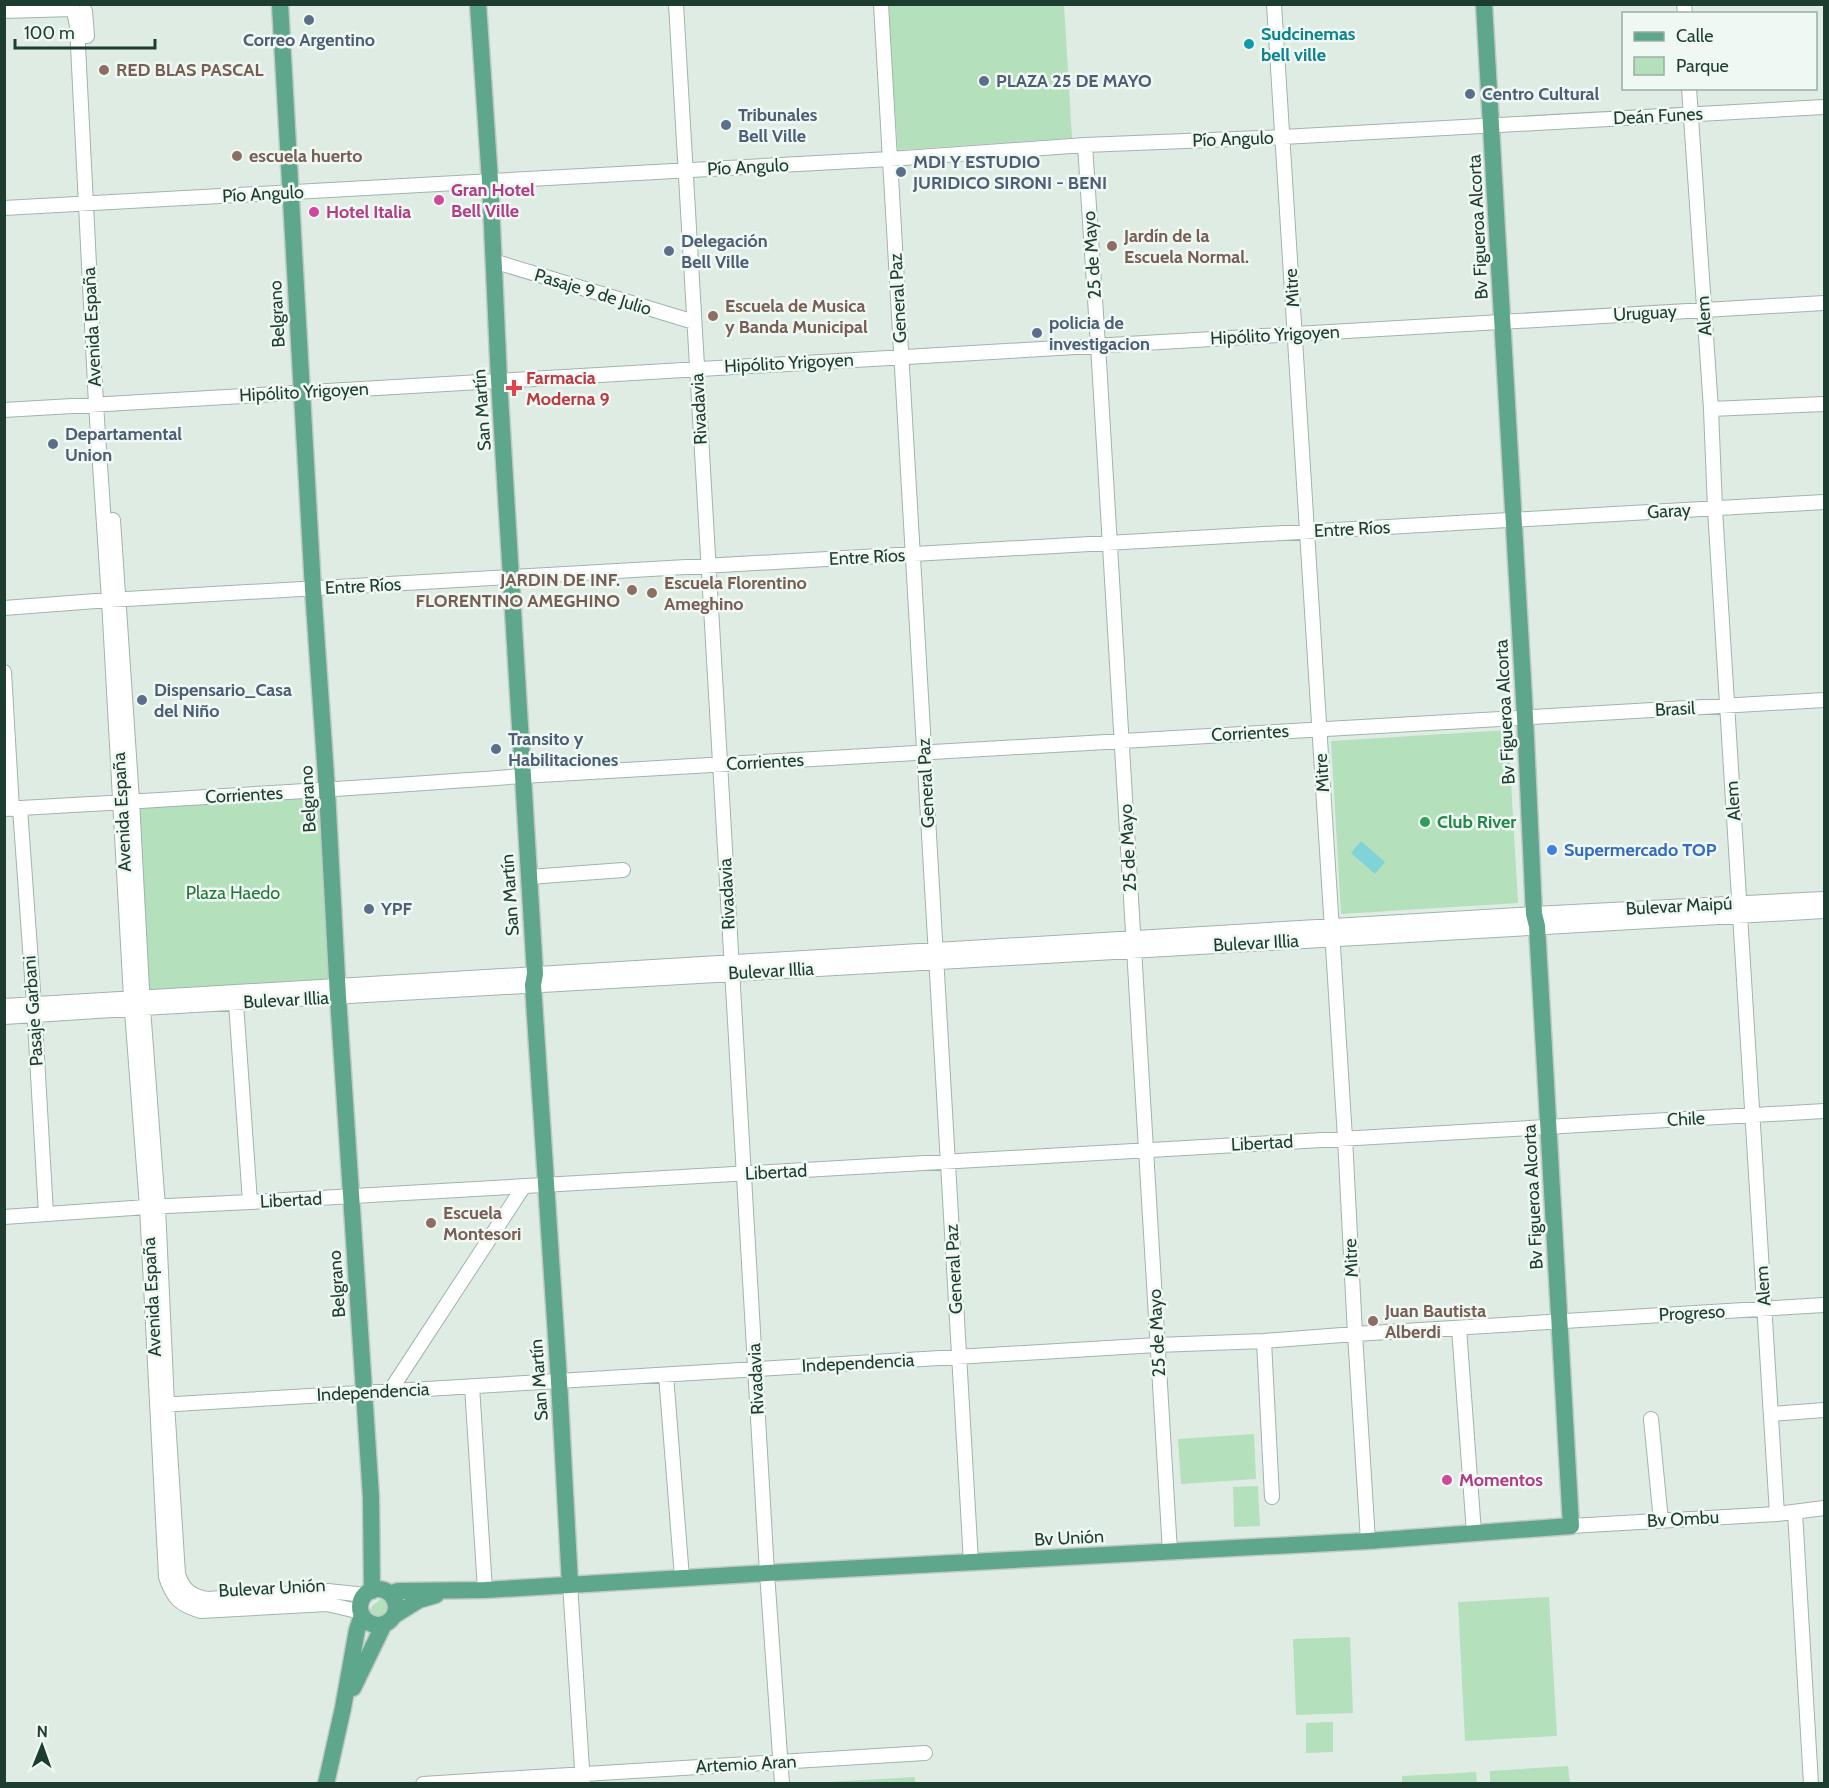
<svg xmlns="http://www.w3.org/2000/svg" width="1829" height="1788" font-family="Cabin,sans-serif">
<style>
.green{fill:#b5e0bc}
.water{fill:#80d3d7}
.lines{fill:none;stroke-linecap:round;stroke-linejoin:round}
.minor-casing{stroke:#a1b4ab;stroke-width:16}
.major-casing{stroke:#c0c9c5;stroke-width:19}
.minor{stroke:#fff;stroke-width:14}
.major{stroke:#5ea68c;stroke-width:16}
.service-dot{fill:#5c6f8a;stroke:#eff8f3;stroke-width:2}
.culture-dot{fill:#0f9aa8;stroke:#eff8f3;stroke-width:2}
.education-dot{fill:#8d6e63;stroke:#eff8f3;stroke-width:2}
.hotel-dot{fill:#d1479c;stroke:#eff8f3;stroke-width:2}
.health-dot{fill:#e0444e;stroke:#eff8f3;stroke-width:2}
.leisure-dot{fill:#2e9e5b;stroke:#eff8f3;stroke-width:2}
.shop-dot{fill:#3f7fe0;stroke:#eff8f3;stroke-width:2}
.labels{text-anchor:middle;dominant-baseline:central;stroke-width:5;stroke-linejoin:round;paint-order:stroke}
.culture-label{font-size:18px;font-weight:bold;fill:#0d838f;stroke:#eff8f3;text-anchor:start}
.service-label{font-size:18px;font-weight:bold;fill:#4e5e75;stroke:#eff8f3;text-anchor:start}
.education-label{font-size:18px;font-weight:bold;fill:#785e54;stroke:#eff8f3;text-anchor:start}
.street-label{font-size:18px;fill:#1e3d31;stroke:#eff8f3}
.hotel-label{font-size:18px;font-weight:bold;fill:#b23c85;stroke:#eff8f3;text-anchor:start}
.health-label{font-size:18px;font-weight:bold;fill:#be3a42;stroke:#eff8f3;text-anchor:start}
.leisure-label{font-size:18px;font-weight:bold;fill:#27864d;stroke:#eff8f3;text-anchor:start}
.shop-label{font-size:18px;font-weight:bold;fill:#366cbe;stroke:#eff8f3;text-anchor:start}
.park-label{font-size:18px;fill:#24783c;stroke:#eff8f3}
</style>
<rect width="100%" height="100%" fill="#dfece4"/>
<!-- green -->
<path class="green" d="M887,5H1064L1072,138L898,150Z
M1508,730L1518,903L1341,914L1331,741Z
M318,792L331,983L147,995L135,803Z
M1254,1434L1256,1479L1181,1484L1178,1439Z
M1258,1486L1260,1526L1234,1527L1233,1487Z
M1549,1597L1557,1736L1465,1741L1458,1602Z
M382,1598L389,1599C393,1606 390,1611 385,1616L373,1618L369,1612L372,1606Z
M1350,1637L1353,1713L1296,1715L1293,1639Z
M1333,1722V1752L1306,1753V1723Z
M1568,1766L1570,1783H1490V1771Z
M1476,1772L1477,1783H1402V1776Z
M915,1777V1783H812Z"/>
<!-- water -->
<path class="water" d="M1361,841L1385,862L1375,874L1351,853Z"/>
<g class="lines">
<!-- minor casing -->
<g class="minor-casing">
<path id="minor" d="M676,4L767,1573L782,1784
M881,4L971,1562
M1274,4L1345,1138L1355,1334L1368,1541
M1684,4L1685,14
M4,11L73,9
M74,11L77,26L96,404L109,600L131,998L147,1207L166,1577C173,1598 180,1605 201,1611L327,1604L361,1612
M85,11L87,36
M1689,88L1711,409L1715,509L1777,1514
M1085,145L1098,345L1170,1552
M4,208L890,159L1085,145L1283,137L1824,107
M493,261L694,322
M1711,409L1824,404
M4,410L1824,303
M113,520L132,800L143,1008L158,1207L167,1404L178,1574C183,1590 191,1596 207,1599L328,1591L366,1595
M4,608L109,600L1824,502
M4,672L12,809
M20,808L34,1005L46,1214
M4,809C177,799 350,789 522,776L1824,700
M529,877L623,870
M236,1003L250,1202
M4,1006L1534,914L1824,899
M4,1017L143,1008L1824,911
M4,1217L147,1207L250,1202L1824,1111
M1459,1328L1474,1533
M1264,1341L1272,1497
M666,1375L682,1578
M472,1386L485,1590
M390,1391L524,1186
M159,1405L1157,1345L1264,1341L1355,1334L1824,1305
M1771,1414L1824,1410
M1651,1419L1661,1521
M1795,1512L1811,1784
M1571,1526L1777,1514L1824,1508
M570,1584L583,1784
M423,1784L925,1753"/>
</g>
<!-- major casing -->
<g class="major-casing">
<path id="major" d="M280,4L313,589L327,791L338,997L371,1497L372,1591
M478,4L490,181L499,380L535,974L533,985L559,1381L570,1584
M360 1607a18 18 0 1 1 36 0a18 18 0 1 1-36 0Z
M390,1594L398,1591L485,1590L767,1573L1368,1541L1571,1526L1537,926L1534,914L1525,717L1484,4
M395,1615L419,1600L436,1595
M353,1688L384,1624
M326,1784L343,1708L357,1630L362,1615"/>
</g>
<!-- minor -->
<use href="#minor" class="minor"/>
<!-- major -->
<use href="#major" class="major"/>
</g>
<!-- markers -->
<g class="service-dot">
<circle cx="309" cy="20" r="6"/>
<circle cx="984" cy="81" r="6"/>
<circle cx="1470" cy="94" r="6"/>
<circle cx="726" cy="125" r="6"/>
<circle cx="901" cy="172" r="6"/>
<circle cx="669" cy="251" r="6"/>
<circle cx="1037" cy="333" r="6"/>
<circle cx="53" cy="444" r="6"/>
<circle cx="142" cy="700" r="6"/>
<circle cx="496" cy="749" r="6"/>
<circle cx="369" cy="909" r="6"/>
</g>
<circle class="culture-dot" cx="1249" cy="44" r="6"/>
<g class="education-dot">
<circle cx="104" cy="70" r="6"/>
<circle cx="237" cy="156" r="6"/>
<circle cx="1112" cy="246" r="6"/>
<circle cx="713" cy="316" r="6"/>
<circle cx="632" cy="590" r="6"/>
<circle cx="652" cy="593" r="6"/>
<circle cx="431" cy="1223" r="6"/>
<circle cx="1373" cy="1321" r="6"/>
</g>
<g class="hotel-dot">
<circle cx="439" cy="200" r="6"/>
<circle cx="314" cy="212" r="6"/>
<circle cx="1447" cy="1480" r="6"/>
</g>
<path class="health-dot" d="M511 379h6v6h6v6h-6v6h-6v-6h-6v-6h6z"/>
<circle class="leisure-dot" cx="1425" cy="822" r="6"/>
<circle class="shop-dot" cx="1552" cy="850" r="6"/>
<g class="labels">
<!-- culture labels -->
<g class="culture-label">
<text x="1261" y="34">Sudcinemas<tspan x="1261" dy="21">bell ville</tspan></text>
</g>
<!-- service labels -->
<g class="service-label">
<text x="309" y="40" text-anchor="middle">Correo Argentino</text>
<text x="996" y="81">PLAZA 25 DE MAYO</text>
<text x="1482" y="94">Centro Cultural</text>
<text x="738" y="115">Tribunales<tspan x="738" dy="21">Bell Ville</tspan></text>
<text x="913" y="162">MDI Y ESTUDIO<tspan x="913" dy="21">JURIDICO SIRONI - BENI</tspan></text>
<text x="681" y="241">Delegación<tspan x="681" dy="21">Bell Ville</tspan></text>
<text x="1049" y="323">policia de<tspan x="1049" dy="21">investigacion</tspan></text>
<text x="65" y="434">Departamental<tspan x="65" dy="21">Union</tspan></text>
<text x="154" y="690">Dispensario_Casa<tspan x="154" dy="21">del Niño</tspan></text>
<text x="508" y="739">Transito y<tspan x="508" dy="21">Habilitaciones</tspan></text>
<text x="381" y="909">YPF</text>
</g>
<!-- education labels -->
<g class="education-label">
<text x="116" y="70">RED BLAS PASCAL</text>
<text x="249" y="156">escuela huerto</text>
<text x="1124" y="236">Jardín de la<tspan x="1124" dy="21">Escuela Normal.</tspan></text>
<text x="725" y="306">Escuela de Musica<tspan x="725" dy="21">y Banda Municipal</tspan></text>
<text x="620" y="580" text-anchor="end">JARDIN DE INF.<tspan x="620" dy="21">FLORENTINO AMEGHINO</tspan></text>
<text x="664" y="583">Escuela Florentino<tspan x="664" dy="21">Ameghino</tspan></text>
<text x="443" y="1213">Escuela<tspan x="443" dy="21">Montesori</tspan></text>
<text x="1385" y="1311">Juan Bautista<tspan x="1385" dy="21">Alberdi</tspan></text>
</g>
<!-- street labels -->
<g class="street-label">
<text transform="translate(1658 116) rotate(-3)">Deán Funes</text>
<text transform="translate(1233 139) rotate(-2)">Pío Angulo</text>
<text transform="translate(748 167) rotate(-3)">Pío Angulo</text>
<text transform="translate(263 194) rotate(-3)">Pío Angulo</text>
<text transform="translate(1478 227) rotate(-93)">Bv Figueroa Alcorta</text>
<text transform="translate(1092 255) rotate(-94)">25 de Mayo</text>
<text transform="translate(1292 288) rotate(-94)">Mitre</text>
<text transform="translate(593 292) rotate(17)">Pasaje 9 de Julio</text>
<text transform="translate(898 298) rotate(-93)">General Paz</text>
<text transform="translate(1645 313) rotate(-3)">Uruguay</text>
<text transform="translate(277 314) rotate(-93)">Belgrano</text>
<text transform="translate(1704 316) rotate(-94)">Alem</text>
<text transform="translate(92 327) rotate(-93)">Avenida España</text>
<text transform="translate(1275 335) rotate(-3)">Hipólito Yrigoyen</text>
<text transform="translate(789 363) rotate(-3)">Hipólito Yrigoyen</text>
<text transform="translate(304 392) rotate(-3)">Hipólito Yrigoyen</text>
<text transform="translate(699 409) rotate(-93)">Rivadavia</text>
<text transform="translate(482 410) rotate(-94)">San Martín</text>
<text transform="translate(1669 511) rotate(-3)">Garay</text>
<text transform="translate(1352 529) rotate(-3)">Entre Ríos</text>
<text transform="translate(867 557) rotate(-3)">Entre Ríos</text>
<text transform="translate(363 586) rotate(-3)">Entre Ríos</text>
<text transform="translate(1675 709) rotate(-3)">Brasil</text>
<text transform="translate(1505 712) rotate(-93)">Bv Figueroa Alcorta</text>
<text transform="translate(1250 733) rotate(-3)">Corrientes</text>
<text transform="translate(765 762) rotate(-3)">Corrientes</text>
<text transform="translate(1322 773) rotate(-94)">Mitre</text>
<text transform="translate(926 783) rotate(-93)">General Paz</text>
<text transform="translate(244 795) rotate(-3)">Corrientes</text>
<text transform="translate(308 799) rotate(-93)">Belgrano</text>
<text transform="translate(1733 801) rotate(-94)">Alem</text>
<text transform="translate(122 812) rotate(-93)">Avenida España</text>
<text transform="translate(1128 848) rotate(-93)">25 de Mayo</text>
<text transform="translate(727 894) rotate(-93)">Rivadavia</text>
<text transform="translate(510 895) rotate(-94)">San Martín</text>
<text transform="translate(1679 906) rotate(-3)">Bulevar Maipú</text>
<text transform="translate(1256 943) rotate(-3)">Bulevar Illia</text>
<text transform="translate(771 971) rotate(-3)">Bulevar Illia</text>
<text transform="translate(286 1000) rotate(-3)">Bulevar Illia</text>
<text transform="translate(33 1011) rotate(-94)">Pasaje Garbani</text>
<text transform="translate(1686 1119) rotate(-3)">Chile</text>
<text transform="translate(1262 1143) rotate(-3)">Libertad</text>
<text transform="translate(776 1172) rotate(-3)">Libertad</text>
<text transform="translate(1533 1197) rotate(-93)">Bv Figueroa Alcorta</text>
<text transform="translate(291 1200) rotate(-3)">Libertad</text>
<text transform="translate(1351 1258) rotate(-93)">Mitre</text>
<text transform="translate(954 1269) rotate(-93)">General Paz</text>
<text transform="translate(337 1284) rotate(-94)">Belgrano</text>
<text transform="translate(1763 1286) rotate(-94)">Alem</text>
<text transform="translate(152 1297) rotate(-93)">Avenida España</text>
<text transform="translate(1692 1313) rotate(-3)">Progreso</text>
<text transform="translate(1157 1333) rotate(-93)">25 de Mayo</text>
<text transform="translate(858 1363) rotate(-3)">Independencia</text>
<text transform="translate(756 1379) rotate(-93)">Rivadavia</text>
<text transform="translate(539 1380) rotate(-94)">San Martín</text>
<text transform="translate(373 1392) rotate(-3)">Independencia</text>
<text transform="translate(1683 1519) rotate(-3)">Bv Ombu</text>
<text transform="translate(1069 1538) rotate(-3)">Bv Unión</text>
<text transform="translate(272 1588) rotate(-3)">Bulevar Unión</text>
<text transform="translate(746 1764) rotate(-3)">Artemio Aran</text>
</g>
<!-- hotel labels -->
<g class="hotel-label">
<text x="451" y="190">Gran Hotel<tspan x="451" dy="21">Bell Ville</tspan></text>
<text x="326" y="212">Hotel Italia</text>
<text x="1459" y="1480">Momentos</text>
</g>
<!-- health labels -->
<g class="health-label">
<text x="526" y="378">Farmacia<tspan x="526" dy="21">Moderna 9</tspan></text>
</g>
<!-- leisure labels -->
<g class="leisure-label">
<text x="1437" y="822">Club River</text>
</g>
<!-- shop labels -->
<g class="shop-label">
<text x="1564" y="850">Supermercado TOP</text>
</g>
<!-- park labels -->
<g class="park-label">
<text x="233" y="893">Plaza Haedo</text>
</g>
</g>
<!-- border -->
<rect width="1829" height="1788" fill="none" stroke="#1e3d31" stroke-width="12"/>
<!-- legend -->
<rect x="1622" y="12" width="195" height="78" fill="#eff8f3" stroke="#9bada5" stroke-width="1.5"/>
<rect x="1634" y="32" width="30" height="9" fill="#5ea68c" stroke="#9bada5" stroke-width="1.5"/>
<text x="1676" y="42" font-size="18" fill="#1e3d31">Calle</text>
<rect x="1634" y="57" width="30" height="18" fill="#b5e0bc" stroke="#9bada5" stroke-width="1.5"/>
<text x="1676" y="72" font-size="18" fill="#1e3d31">Parque</text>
<!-- north arrow -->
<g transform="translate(42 1746) rotate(1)" stroke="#eff8f3" stroke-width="4.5" paint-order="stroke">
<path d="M0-4.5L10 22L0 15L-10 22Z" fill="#1e3d31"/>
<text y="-9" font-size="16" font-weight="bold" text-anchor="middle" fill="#1e3d31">N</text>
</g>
<!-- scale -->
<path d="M15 39v9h140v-9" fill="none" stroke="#1e3d31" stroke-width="3"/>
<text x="24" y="39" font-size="18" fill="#1e3d31" stroke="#eff8f3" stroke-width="4.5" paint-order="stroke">100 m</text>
</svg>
